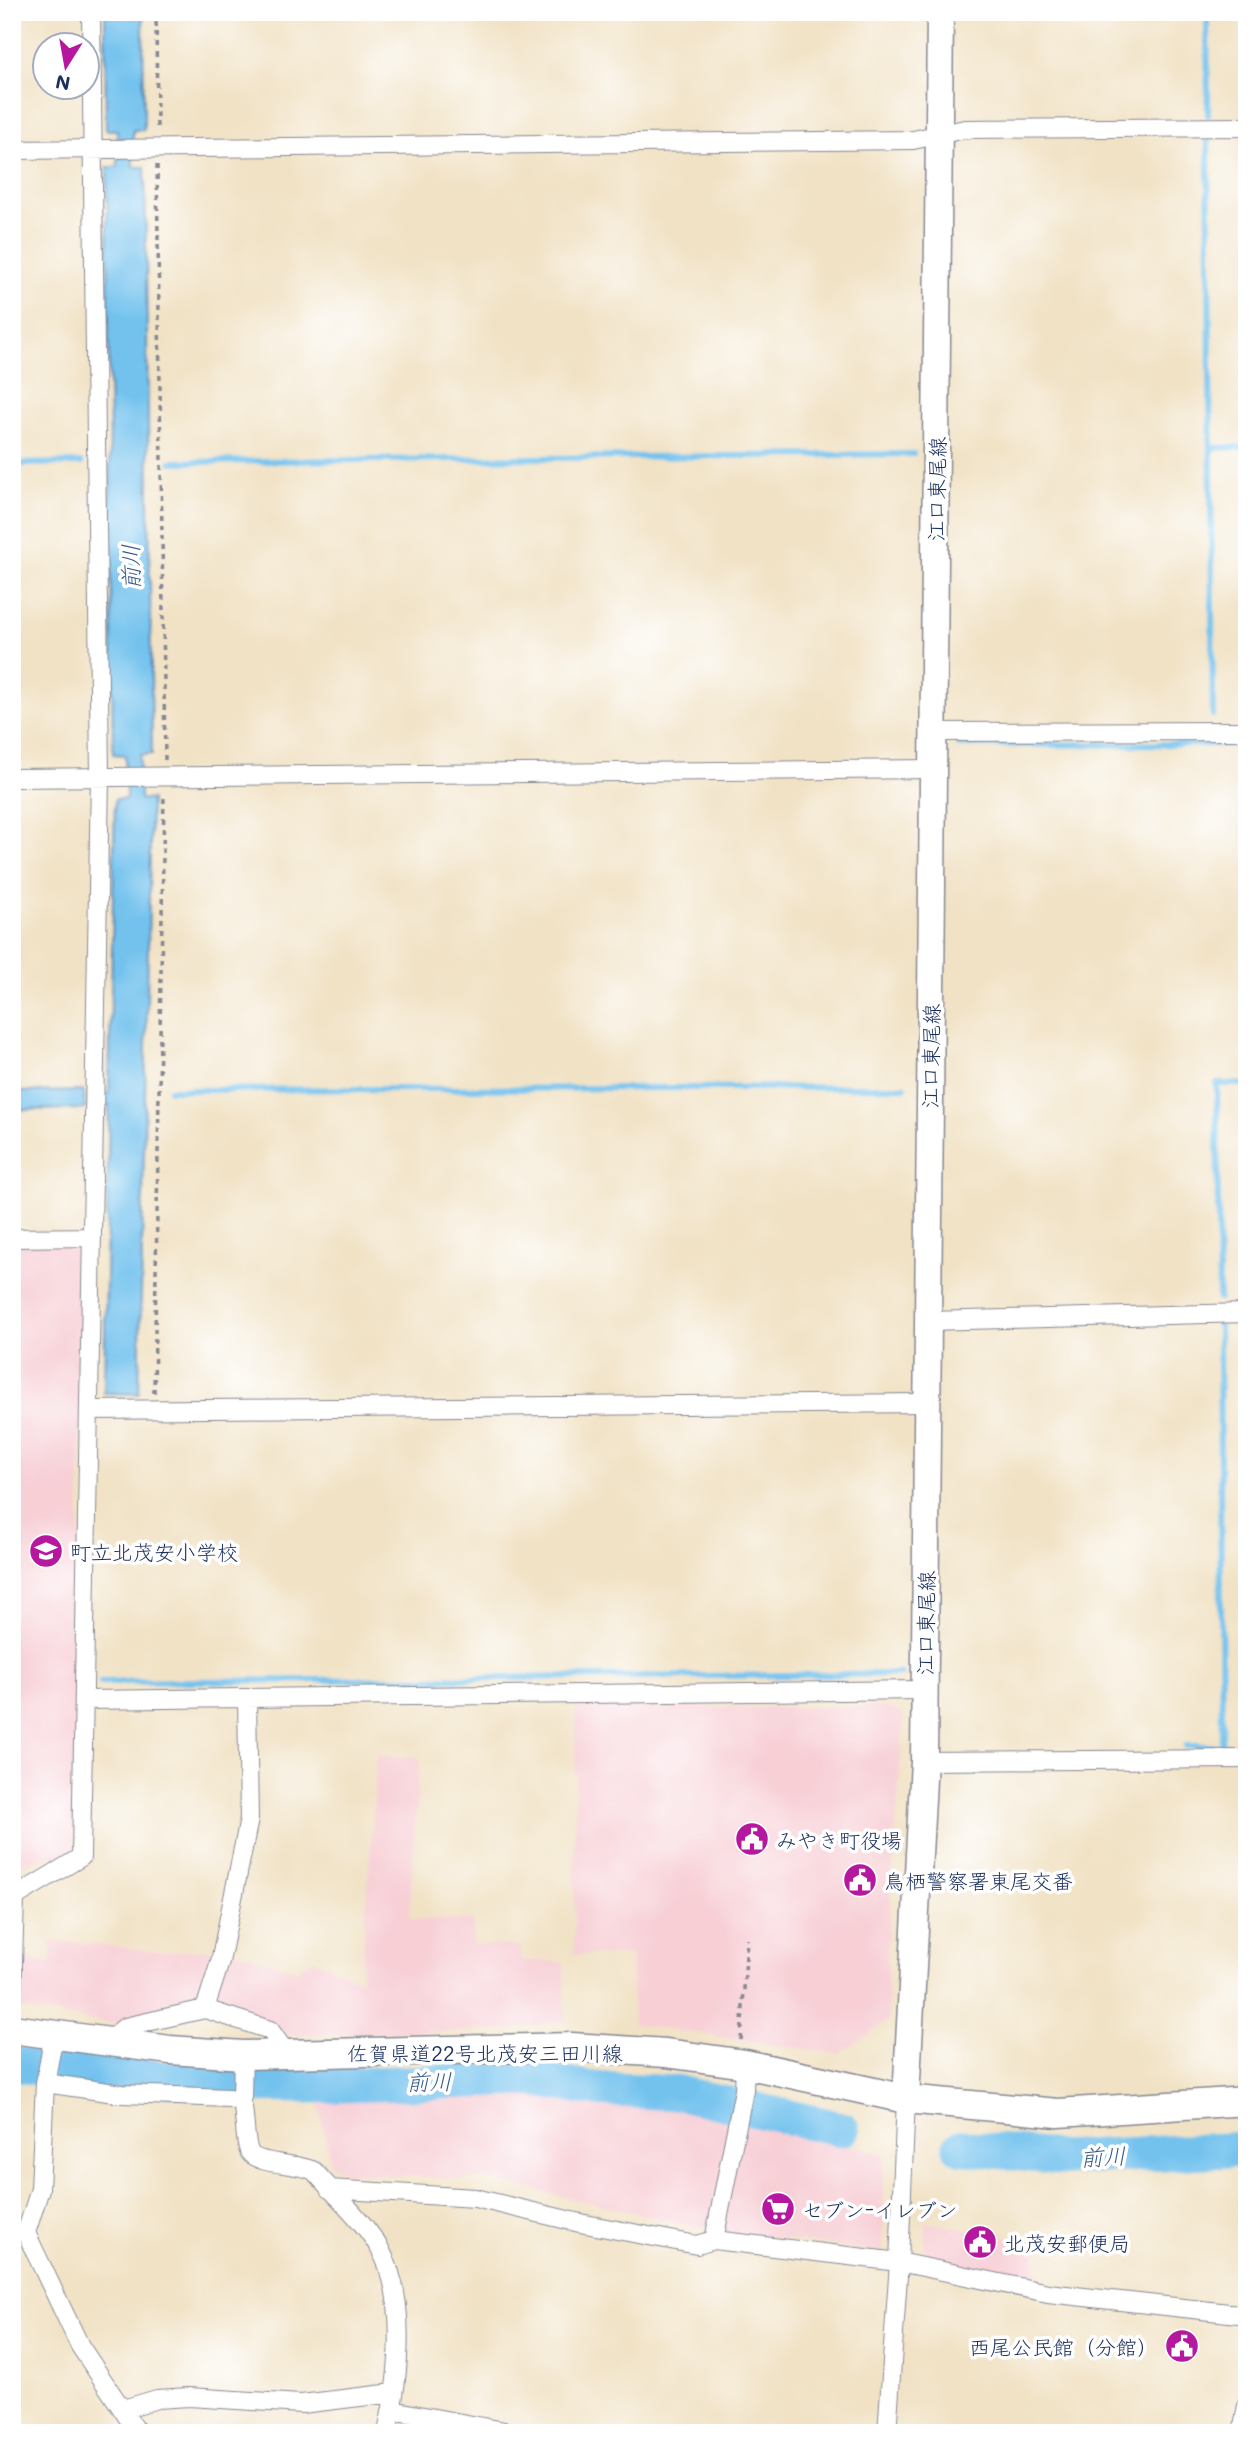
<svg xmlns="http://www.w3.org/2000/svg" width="1259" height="2445" font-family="Mali,'Klee One',sans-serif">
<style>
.built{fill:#f7cfd5}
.water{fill:#73c2ee;stroke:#4778a6;stroke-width:2}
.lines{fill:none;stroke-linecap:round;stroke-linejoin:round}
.stream{stroke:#73c2ee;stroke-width:6}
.river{stroke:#73c2ee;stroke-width:35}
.street-casing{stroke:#868892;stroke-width:20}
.secondary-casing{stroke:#868892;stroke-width:29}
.primary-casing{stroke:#868892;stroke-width:31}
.path{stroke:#868892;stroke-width:3.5;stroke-dasharray:5 5;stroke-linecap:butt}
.street{stroke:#fff;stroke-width:18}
.secondary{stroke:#fff;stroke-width:26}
.primary{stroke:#fff;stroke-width:28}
.labels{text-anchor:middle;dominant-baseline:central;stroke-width:7;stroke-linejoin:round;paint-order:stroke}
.street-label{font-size:21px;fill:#1b2f5e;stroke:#fff}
.poi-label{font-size:21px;fill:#1b2f5e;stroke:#fff;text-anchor:start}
.water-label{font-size:23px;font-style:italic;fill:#355b89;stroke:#fff}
</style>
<rect width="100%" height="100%" fill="#fff"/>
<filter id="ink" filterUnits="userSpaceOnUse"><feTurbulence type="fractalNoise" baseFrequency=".0143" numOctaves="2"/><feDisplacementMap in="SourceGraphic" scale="14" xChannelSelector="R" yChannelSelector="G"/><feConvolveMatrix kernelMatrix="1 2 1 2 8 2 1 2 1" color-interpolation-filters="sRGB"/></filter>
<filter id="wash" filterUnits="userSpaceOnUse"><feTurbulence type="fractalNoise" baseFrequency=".00686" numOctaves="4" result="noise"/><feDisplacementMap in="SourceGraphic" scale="28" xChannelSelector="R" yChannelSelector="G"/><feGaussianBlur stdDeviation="1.57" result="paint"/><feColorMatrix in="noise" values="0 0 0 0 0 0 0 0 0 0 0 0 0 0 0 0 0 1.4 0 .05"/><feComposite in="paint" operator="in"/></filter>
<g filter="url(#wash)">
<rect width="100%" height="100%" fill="#f1e2c5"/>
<!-- built -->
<path class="built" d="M77,1242L84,1250L74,1853L12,1866V1243Z
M576,1707H886L904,1715L887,1951L888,2021L839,2054L633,2024L631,1955H574Z
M377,1756L419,1758L409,1919L473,1920V1945L521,1946V1960L564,1962L566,2020L506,2030L289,2035L205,2001L113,2024L17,2008L21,1960L51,1962L50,1941L91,1944L161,1952L230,1949L297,1971L312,1959L361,1980Z
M526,2087L561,2094L676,2104L884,2154L883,2253L702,2228L490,2180L344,2173L331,2164L316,2094Z
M926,2222L1037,2243L1035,2283L924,2263Z"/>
<!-- water -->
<path class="water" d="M105,12H143L144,130H133V167H145L152,754L140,755V799L151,800L139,1394L104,1393L109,1105H104L105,1094H109L115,799H126L125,755L113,754L107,167H118L117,130H106Z
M84,1091L85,1109L12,1110V1092Z"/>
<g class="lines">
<!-- stream -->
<path class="stream" d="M1207,12L1208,115
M1208,141L1213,715
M1210,448L1247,447
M171,462L913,454
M12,464L81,463
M959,745L1247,744
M170,1090L905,1087
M1219,1299L1217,1084H1247
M101,1682L901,1674
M1186,1746H1222L1219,1324
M1222,1746H1247"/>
<!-- river -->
<path class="river" d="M12,2063L47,2070L110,2072L222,2085L308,2086L530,2079L595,2089L680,2093L842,2129
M960,2147L1061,2158L1247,2149"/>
</g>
</g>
<g filter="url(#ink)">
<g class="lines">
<!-- street casing -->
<g class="street-casing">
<path id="street" d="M12,150L913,140L965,129L1247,127
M933,732L1247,731
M12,778L933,769
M12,1238L91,1237
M928,1321L1247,1313
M89,1410L927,1403
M85,1700L924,1690
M924,1761L1247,1759
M12,1997L15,1897L81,1857L100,777L91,12
M205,2009L220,1962L249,1819L247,1698
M54,2035L45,2083L40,2189L26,2233L80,2346L138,2433
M106,2043L125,2027L205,2009L270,2030L287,2054
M45,2083L122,2094L230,2098L240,2102L243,2108C245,2119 245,2145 250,2153C258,2165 300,2163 314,2171C337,2197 363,2220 380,2249C409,2301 399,2377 387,2433
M240,2102L242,2097L243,2055
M329,2189L475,2198L580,2223L697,2245L714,2240L899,2262L1048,2293L1247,2315
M714,2240L744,2090L745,2064
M123,2409L157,2399L189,2397L301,2404L394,2393
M392,2410L515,2433
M887,2433L899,2262L906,2099
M1242,2433L1247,2405"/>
</g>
<!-- secondary casing -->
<g class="secondary-casing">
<path id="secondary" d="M906,2099L924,1761L940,12"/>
</g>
<!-- primary casing -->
<g class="primary-casing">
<path id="primary" d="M12,2029L170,2050L243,2055L572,2047L666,2053L745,2064L906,2099L1058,2113L1247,2101"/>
</g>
<!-- path -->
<path class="path" d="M156,12L157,130
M157,165L165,760
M154,1393L164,795
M741,2040L747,1939"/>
<!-- street -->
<use href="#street" class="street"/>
<!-- secondary -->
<use href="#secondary" class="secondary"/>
<!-- primary -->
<use href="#primary" class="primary"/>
</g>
</g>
<!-- icons -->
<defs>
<g id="school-disc" transform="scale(1.75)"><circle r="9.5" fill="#b5179e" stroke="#fff"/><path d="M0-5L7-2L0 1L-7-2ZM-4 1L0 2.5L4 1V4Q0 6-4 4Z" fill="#fff"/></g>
<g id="civic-disc" transform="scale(1.75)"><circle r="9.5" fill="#b5179e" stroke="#fff"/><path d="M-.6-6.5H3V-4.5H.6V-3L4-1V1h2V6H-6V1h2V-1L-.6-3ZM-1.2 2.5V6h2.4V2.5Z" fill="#fff"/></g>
<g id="supermarket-disc" transform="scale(1.75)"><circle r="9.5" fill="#b5179e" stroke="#fff"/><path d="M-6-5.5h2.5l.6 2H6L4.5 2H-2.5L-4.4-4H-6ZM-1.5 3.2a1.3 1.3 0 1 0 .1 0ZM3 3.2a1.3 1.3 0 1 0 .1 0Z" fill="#fff"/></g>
</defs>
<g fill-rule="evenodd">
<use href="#school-disc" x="46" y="1551"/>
<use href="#civic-disc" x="752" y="1839"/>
<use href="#civic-disc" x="860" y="1880"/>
<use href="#supermarket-disc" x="778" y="2209"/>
<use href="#civic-disc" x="980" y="2242"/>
<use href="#civic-disc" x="1182" y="2346"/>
</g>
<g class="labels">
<!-- street labels -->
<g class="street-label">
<text transform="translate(936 489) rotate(-89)">江口東尾線</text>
<text transform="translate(930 1056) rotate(-89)">江口東尾線</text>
<text transform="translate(925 1623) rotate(-89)">江口東尾線</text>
<text x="485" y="2052">佐賀県道22号北茂安三田川線</text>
</g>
<!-- poi labels -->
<g class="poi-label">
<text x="70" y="1551">町立北茂安小学校</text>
<text x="776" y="1839">みやき町役場</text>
<text x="884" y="1880">鳥栖警察署東尾交番</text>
<text x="802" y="2209">セブン-イレブン</text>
<text x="1004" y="2242">北茂安郵便局</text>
<text x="1158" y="2346" text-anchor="end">西尾公民館（分館）</text>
</g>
<!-- water labels -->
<g class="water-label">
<text transform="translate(130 567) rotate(-91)">前川</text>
<text transform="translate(429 2081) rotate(-1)">前川</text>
<text transform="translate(1103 2156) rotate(-3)">前川</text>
</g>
</g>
<!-- margin -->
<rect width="1259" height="2445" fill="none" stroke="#fff" stroke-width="42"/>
<!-- north arrow -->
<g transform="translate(66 66) rotate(191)"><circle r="33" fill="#ffffff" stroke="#a4acbf" stroke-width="2"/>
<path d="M0-5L12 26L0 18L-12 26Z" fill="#b5179e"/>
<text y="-10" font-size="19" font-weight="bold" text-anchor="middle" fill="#1b2f5e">N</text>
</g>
</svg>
